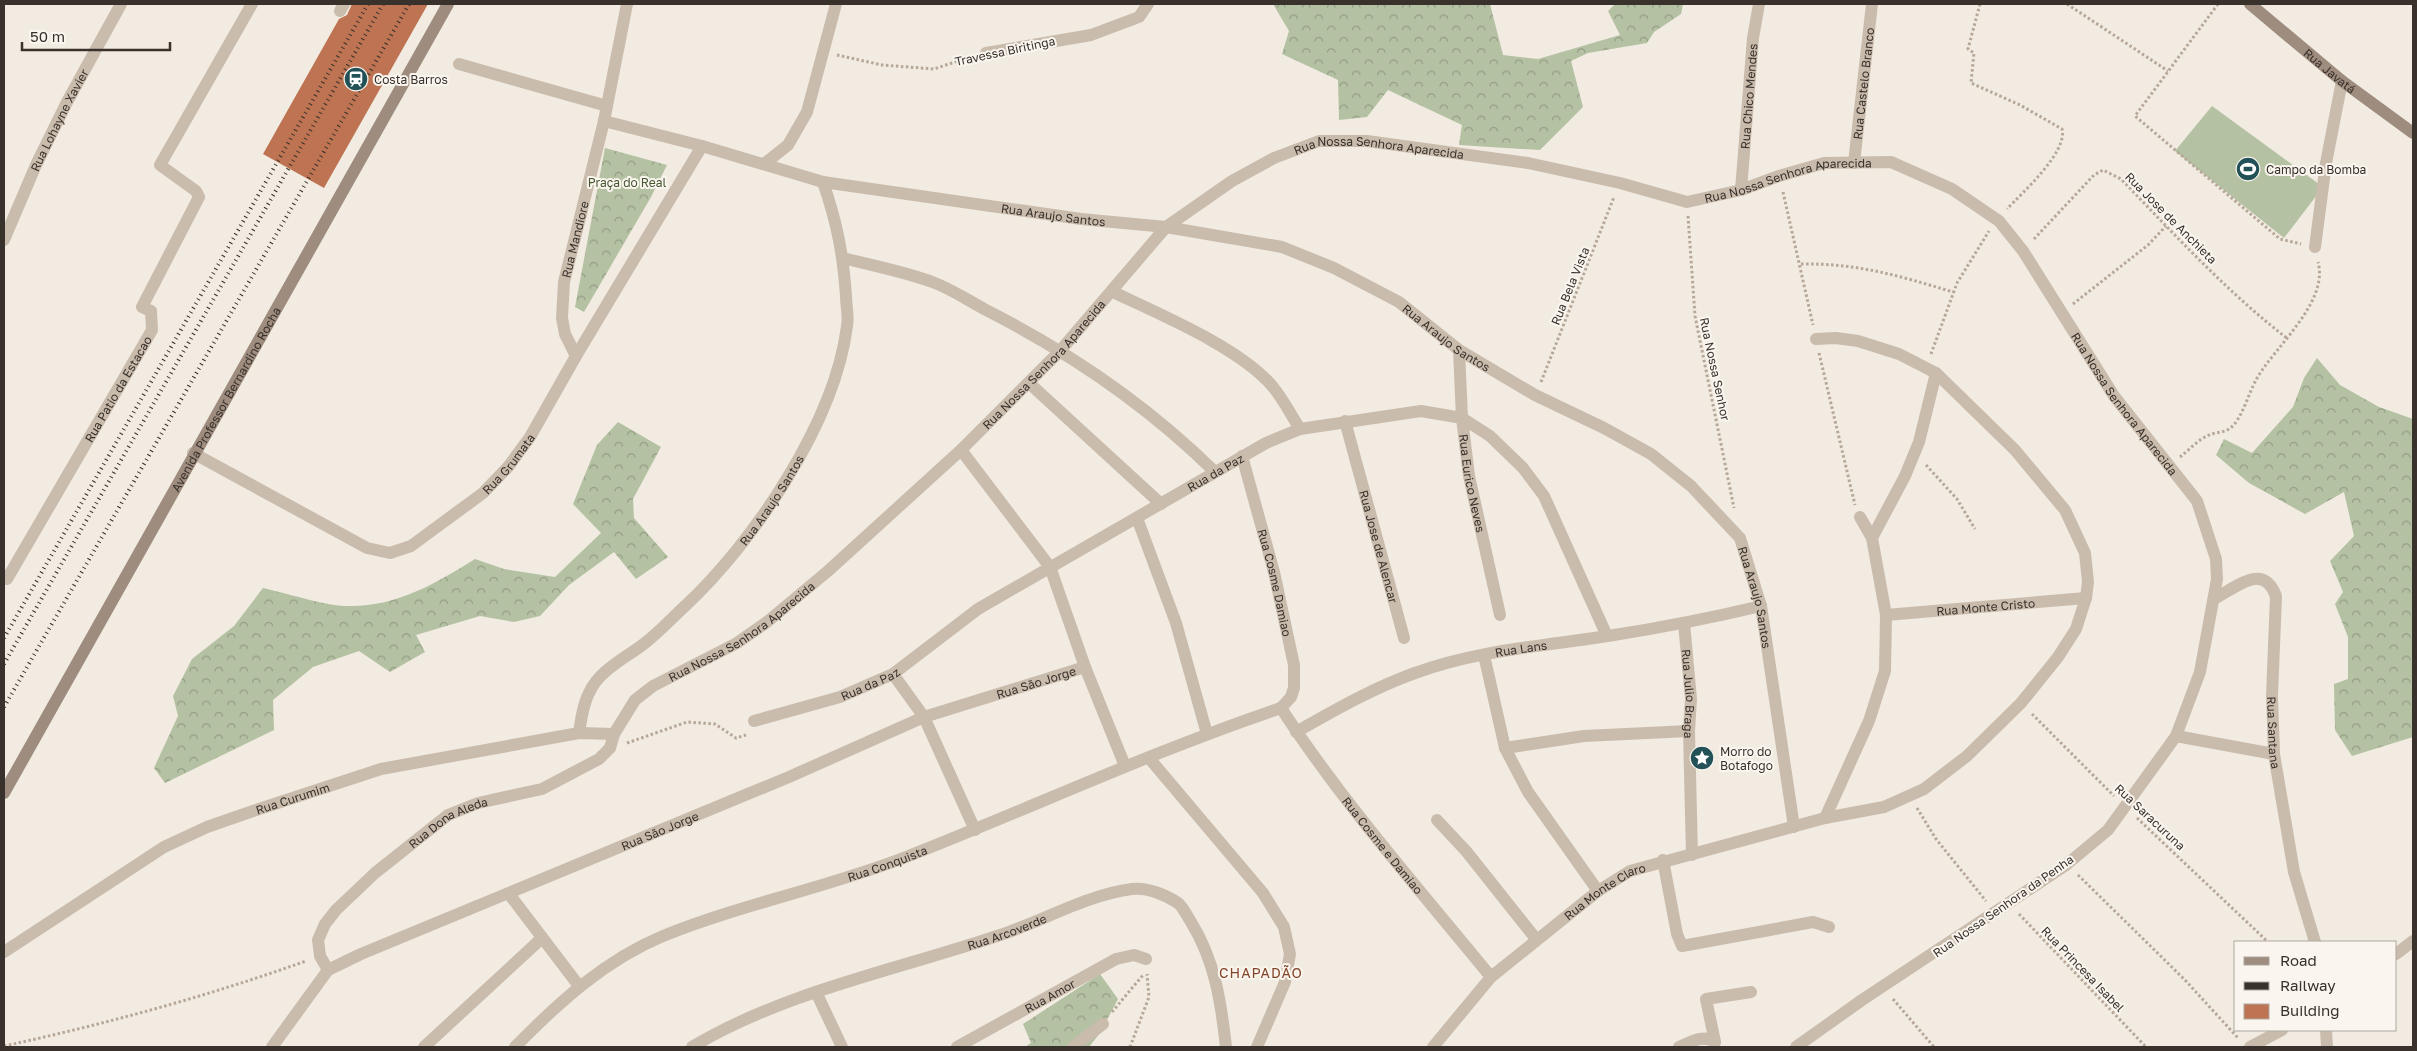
<svg xmlns="http://www.w3.org/2000/svg" width="2417" height="1051" font-family="'Golos Text',sans-serif">
<style>
.grass{fill:#b4c1a2}
.forest{fill:url(#forest-crowns)}
.building{fill:#be7453}
.lines{fill:none;stroke-linecap:round;stroke-linejoin:round}
.path{stroke:#b6a798;stroke-width:3;stroke-dasharray:2.5 2.5;stroke-linecap:butt}
.street{stroke:#cabcad;stroke-width:12}
.secondary{stroke:#9e8c7f;stroke-width:12}
.rail{stroke:#39312b;stroke-width:4;stroke-dasharray:1 4;stroke-linecap:butt}
.labels{text-anchor:middle;dominant-baseline:central;stroke-width:4;stroke-linejoin:round;paint-order:stroke}
.street-label{font-size:12px;fill:#39312b;stroke:#faf5ee}
.poi-label{font-size:12px;fill:#39312b;stroke:#faf5ee;text-anchor:start}
.park-label{font-size:12px;fill:#465631;stroke:#faf5ee}
.neighbourhood-label{font-size:14px;letter-spacing:1px;fill:#83452a;stroke:#faf5ee}
</style>
<defs>
<pattern id="forest-crowns" width="20" height="18" patternUnits="userSpaceOnUse" patternTransform="scale(1.25)"><rect width="20" height="18" fill="#b4c1a2"/><path d="M2 6a3 3 0 1 1 6 0M12 15a3 3 0 1 1 6 0" fill="none" stroke="#939d84"/></pattern>
</defs>
<rect width="100%" height="100%" fill="#f2ebe1"/>
<!-- grass -->
<path class="grass" d="M2212,106L2323,187L2284,238L2175,151Z"/>
<!-- forest -->
<path class="forest" d="M1273,4H1490L1503,55L1538,59L1620,35L1608,11L1615,4H1683L1681,14L1654,32L1647,43L1588,53L1571,61L1583,107L1540,150L1459,145L1462,125L1388,90L1367,117L1339,120L1338,80L1282,54L1289,31Z
M605,148L667,165L651,197L584,312L575,307Z
M2317,358L2340,385L2379,407L2413,419V737L2352,756L2335,730L2334,684L2348,679V637L2335,604L2343,592L2330,561L2354,536L2344,492L2305,514L2249,483L2216,455L2224,439L2252,453L2293,407L2304,378Z
M618,422L661,447L633,499L634,518L668,557L636,579L614,552L569,585L540,616L514,622L480,616L416,635L425,652L390,672L359,651L313,667L273,700L274,730L165,783L154,768L178,716L173,696L192,659L234,626L263,588C286,593 323,605 345,606C394,608 435,584 475,559L504,569L555,577L601,533L573,504L597,445Z
M1100,974L1118,999L1100,1033L1089,1047H1025L1031,1043L1023,1024Z"/>
<!-- building -->
<path class="building" d="M352,4H428L324,188L263,154L339,19L347,15Z"/>
<g class="lines">
<!-- path -->
<path class="path" d="M1980,4L1968,49L1974,53L1971,83L2020,105L2062,129C2068,152 2022,193 2007,209
M2067,4L2168,71
M2218,4L2135,116L2280,239L2301,244
M837,55L882,65L934,69L973,56
M1783,192L1813,325
M1688,216L1695,316L1734,508
M2034,239L2094,175L2103,170L2121,179C2174,234 2227,292 2288,339
M1801,264C1857,263 1900,276 1953,292
M2073,304L2148,245L2166,226
M1819,353L1855,505
M1931,354L1957,283L1989,231
M1541,382L1614,197
M2180,457C2189,450 2198,440 2207,436C2214,432 2223,433 2229,429C2241,422 2249,392 2256,380C2274,347 2329,303 2318,262
M1926,465L1957,499L1975,529
M2032,714L2114,796
M627,743L687,722L715,724L736,738L746,735
M1917,808L1936,839L1986,901
M2137,818L2268,942
M2078,875L2185,980L2238,1038
M2019,914L2146,1047
M1893,999L1934,1047
M1112,1012L1143,975
M4,1046C106,1024 208,996 306,961
M1130,1047L1149,997L1147,974"/>
<!-- street -->
<g class="street">
<path d="M340,11L344,4"/>
<path d="M986,53L1091,35L1139,17L1148,4"/>
<path d="M459,64L607,106"/>
<path id="s1" d="M604,121L702,146L823,182L1081,219L1166,227L1282,247L1334,268L1399,302L1459,350L1535,395L1604,428L1651,454L1691,486L1740,538L1761,606L1794,827"/>
<path id="s2" d="M1854,163L1872,4"/>
<path d="M764,164L788,145L807,112L836,4"/>
<path id="s3" d="M1741,190L1753,38L1759,4"/>
<path id="s4" d="M4,240L36,165L67,102L121,4"/>
<path d="M2315,247L2326,163L2342,81"/>
<path d="M843,258C874,266 906,272 935,283C953,290 969,301 986,310C1069,352 1148,406 1215,472"/>
<path d="M1113,292C1159,314 1241,348 1273,387C1283,399 1291,415 1300,429"/>
<path id="s5" d="M1459,350L1462,418L1469,476L1500,615"/>
<path id="s6" d="M576,356L565,334L562,318L564,282L604,121L627,4"/>
<path d="M1029,383L1161,504"/>
<path id="s7" d="M1345,421L1404,638"/>
<path d="M961,450L1050,567L1085,667L1125,766"/>
<path id="s8" d="M193,453L367,548L390,553L411,546L483,493L508,467L530,437L576,356L702,146"/>
<path id="s9" d="M1242,456L1274,572L1294,665V688L1291,697L1281,708"/>
<path d="M1137,518L1176,623L1207,734"/>
<path d="M1872,538L1905,476L1919,442L1936,373"/>
<path id="s10" d="M7,579L152,330L151,311L142,307L199,197L196,191L160,165L252,4"/>
<path id="s11" d="M2214,599C2237,587 2263,562 2276,596L2272,696L2274,754L2294,872L2315,942"/>
<path id="s12" d="M1886,615L2086,598"/>
<path id="s13" d="M1684,623L1691,699L1689,731L1692,855"/>
<path d="M1484,655L1505,748L1528,792L1598,891"/>
<path d="M893,674L924,717L975,830"/>
<path id="s14" d="M1281,708C1343,803 1419,889 1491,977"/>
<path id="s15" d="M754,721L840,697L893,674L978,609L1266,443L1300,429L1421,411L1462,418L1490,436L1523,468L1544,496L1607,636"/>
<path id="s16" d="M1296,732C1335,710 1373,688 1415,673C1478,650 1543,646 1608,636C1659,628 1711,618 1761,606"/>
<path id="s17" d="M579,733C581,719 583,705 589,693C599,670 626,658 645,643C659,632 671,619 684,607C754,542 835,422 847,326C849,317 846,306 846,296C843,253 837,223 823,182"/>
<path d="M2176,736L2274,754"/>
<path d="M1505,748L1584,736L1689,731"/>
<path d="M1149,758L1263,893L1284,927L1290,954L1285,982L1257,1047"/>
<path d="M1825,818L1869,721L1885,671L1886,615L1872,538L1860,517"/>
<path d="M1437,820L1466,851L1536,939"/>
<path d="M1663,860L1677,934L1682,946L1813,922L1829,927"/>
<path d="M509,894L579,986"/>
<path id="s18" d="M4,952L164,847L207,827L253,811L381,769L579,733L614,734"/>
<path d="M2396,954L2413,941"/>
<path id="s19" d="M328,970L320,956L318,940L325,924L336,910L375,873L448,815L478,803L542,789L599,759L610,748L614,734L635,700L653,686L737,643L767,622L828,571L961,450L1060,351L1166,227L1232,181L1274,158L1319,141H1367L1528,163L1620,183L1687,202L1741,190L1779,176L1824,163L1891,162L1952,189L1999,221L2023,251L2114,396L2197,501L2216,559L2217,579L2200,672L2176,736L2108,830L2066,865L1862,1000L1796,1047"/>
<path d="M816,992L842,1047"/>
<path d="M2326,1030L2327,1047"/>
<path d="M1715,1042L1706,999L1751,992"/>
<path id="s20" d="M272,1047L328,970L361,954L789,777L924,717L1085,667"/>
<path d="M424,1047L542,938"/>
<path id="s21" d="M515,1047C558,1003 605,960 663,936C742,904 826,888 906,857C1031,808 1153,751 1281,708"/>
<path id="s22" d="M692,1047C786,991 897,970 1000,935C1043,921 1086,895 1132,889C1147,887 1166,895 1178,903C1183,907 1187,916 1191,922C1215,961 1221,1002 1226,1047"/>
<path id="s23" d="M957,1047L1116,959L1134,955L1146,959"/>
<path d="M1073,1047L1103,1024"/>
<path id="s24" d="M1433,1047L1491,977L1598,891L1630,871L1825,818L1884,807L1924,789L1967,756L2021,703L2058,657L2076,629L2086,598L2088,582L2085,553L2065,510L2015,450L1936,373L1899,354L1858,341L1836,338L1816,339"/>
<path d="M1679,1047C1691,1042 1703,1034 1715,1042"/>
<path d="M2250,1047L2282,1030"/>
</g>
<!-- secondary -->
<g class="secondary">
<path id="s25" d="M2250,4L2342,81L2413,133"/>
<path id="s26" d="M4,793L448,4"/>
</g>
<!-- rail -->
<path class="rail" d="M4,638L368,4
M4,664L383,4
M4,707L409,4"/>
</g>
<!-- icons -->
<defs>
<g id="station-disc" transform="scale(1.25)"><circle r="9.5" fill="#235158" stroke="#faf5ee"/><path d="M-3-6H3Q5-6 5-4V2Q5 4 3 4L4.5 6H3L1.5 4h-3L-3 6H-4.5L-3 4Q-5 4-5 2V-4Q-5-6-3-6ZM-3.5-4v3h7v-3ZM-3.5 1v1.5H-2V1ZM2 1v1.5H3.5V1Z" fill="#fff"/></g>
<g id="stadium-disc" transform="scale(1.25)"><circle r="9.5" fill="#235158" stroke="#faf5ee"/><path d="M0-5a6.5 5 0 1 0 0 10a6.5 5 0 1 0 0-10ZM-3.5-1.8h7v3.6h-7Z" fill="#fff"/></g>
<g id="sight-disc" transform="scale(1.25)"><circle r="9.5" fill="#235158" stroke="#faf5ee"/><path d="M0-6L1.8-2.2L6-1.7L2.9 1.2L3.7 5.4L0 3.3L-3.7 5.4L-2.9 1.2L-6-1.7L-1.8-2.2Z" fill="#fff"/></g>
</defs>
<g fill-rule="evenodd">
<use href="#station-disc" x="356" y="79"/>
<use href="#stadium-disc" x="2248" y="169"/>
<use href="#sight-disc" x="1702" y="758"/>
</g>
<g class="labels">
<!-- street labels -->
<g class="street-label">
<text transform="translate(1005 51) rotate(-12)">Travessa Biritinga</text>
<text stroke="none"><textPath href="#s25" startOffset="104">Rua Javatá</textPath></text>
<text stroke="none"><textPath href="#s2" startOffset="80">Rua Castelo Branco</textPath></text>
<text stroke="none"><textPath href="#s3" startOffset="94">Rua Chico Mendes</textPath></text>
<text stroke="none"><textPath href="#s4" startOffset="132">Rua Lohayne Xavier</textPath></text>
<text stroke="none"><textPath href="#s19" startOffset="1399">Rua Nossa Senhora Aparecida</textPath></text>
<text stroke="none"><textPath href="#s19" startOffset="1818">Rua Nossa Senhora Aparecida</textPath></text>
<text stroke="none"><textPath href="#s1" startOffset="460">Rua Araujo Santos</textPath></text>
<text transform="translate(2171 218) rotate(45)">Rua Jose de Anchieta</text>
<text stroke="none"><textPath href="#s6" startOffset="121">Rua Mandiore</textPath></text>
<text transform="translate(1570 286) rotate(-68)">Rua Bela Vista</text>
<text stroke="none"><textPath href="#s1" startOffset="880">Rua Araujo Santos</textPath></text>
<text stroke="none"><textPath href="#s19" startOffset="979">Rua Nossa Senhora Aparecida</textPath></text>
<text transform="translate(1715 369) rotate(78)">Rua Nossa Senhor</text>
<text stroke="none"><textPath href="#s10" startOffset="220">Rua Patio da Estacao</textPath></text>
<text stroke="none"><textPath href="#s26" startOffset="452">Avenida Professor Bernardino Rocha</textPath></text>
<text stroke="none"><textPath href="#s19" startOffset="2269">Rua Nossa Senhora Aparecida</textPath></text>
<text stroke="none"><textPath href="#s8" startOffset="372">Rua Grumata</textPath></text>
<text stroke="none"><textPath href="#s15" startOffset="528">Rua da Paz</textPath></text>
<text stroke="none"><textPath href="#s5" startOffset="134">Rua Eurico Neves</textPath></text>
<text stroke="none"><textPath href="#s17" startOffset="309">Rua Araujo Santos</textPath></text>
<text stroke="none"><textPath href="#s7" startOffset="130">Rua Jose de Alencar</textPath></text>
<text stroke="none"><textPath href="#s9" startOffset="131">Rua Cosme Damiao</textPath></text>
<text stroke="none"><textPath href="#s1" startOffset="1300">Rua Araujo Santos</textPath></text>
<text stroke="none"><textPath href="#s12" startOffset="100">Rua Monte Cristo</textPath></text>
<text stroke="none"><textPath href="#s19" startOffset="574">Rua Nossa Senhora Aparecida</textPath></text>
<text stroke="none"><textPath href="#s16" startOffset="242">Rua Lans</textPath></text>
<text stroke="none"><textPath href="#s15" startOffset="122">Rua da Paz</textPath></text>
<text stroke="none"><textPath href="#s20" startOffset="860">Rua São Jorge</textPath></text>
<text stroke="none"><textPath href="#s13" startOffset="71">Rua Julio Braga</textPath></text>
<text stroke="none"><textPath href="#s11" startOffset="212">Rua Santana</textPath></text>
<text stroke="none"><textPath href="#s18" startOffset="329">Rua Curumim</textPath></text>
<text transform="translate(2150 817) rotate(43)">Rua Saracuruna</text>
<text stroke="none"><textPath href="#s19" startOffset="211">Rua Dona Aleda</textPath></text>
<text stroke="none"><textPath href="#s20" startOffset="455">Rua São Jorge</textPath></text>
<text stroke="none"><textPath href="#s14" startOffset="171">Rua Cosme e Damiao</textPath></text>
<text stroke="none"><textPath href="#s21" startOffset="422">Rua Conquista</textPath></text>
<text stroke="none"><textPath href="#s24" startOffset="234">Rua Monte Claro</textPath></text>
<text transform="translate(2003 906) rotate(-35)">Rua Nossa Senhora da Penha</text>
<text stroke="none"><textPath href="#s22" startOffset="336">Rua Arcoverde</textPath></text>
<text transform="translate(2083 969) rotate(46)">Rua Princesa Isabel</text>
<text stroke="none"><textPath href="#s23" startOffset="106">Rua Amor</textPath></text>
</g>
<!-- poi labels -->
<g class="poi-label">
<text x="374" y="79">Costa Barros</text>
<text x="2266" y="169">Campo da Bomba</text>
<text x="1720" y="751">Morro do<tspan x="1720" dy="14">Botafogo</tspan></text>
</g>
<!-- park labels -->
<g class="park-label">
<text x="627" y="182">Praça do Real</text>
</g>
<!-- neighbourhood labels -->
<g class="neighbourhood-label">
<text x="1261" y="972">CHAPADÃO</text>
</g>
</g>
<!-- border -->
<rect width="2417" height="1051" fill="none" stroke="#39312b" stroke-width="10"/>
<!-- legend -->
<rect x="2234" y="941" width="162" height="90" fill="#faf5ee" stroke="#ada7a0"/>
<rect x="2244" y="957" width="25" height="8" fill="#9e8c7f" stroke="#ada7a0"/>
<text x="2280" y="966" font-size="15" fill="#39312b">Road</text>
<rect x="2244" y="982" width="25" height="8" fill="#39312b" stroke="#ada7a0"/>
<text x="2280" y="991" font-size="15" fill="#39312b">Railway</text>
<rect x="2244" y="1004" width="25" height="15" fill="#be7453" stroke="#ada7a0"/>
<text x="2280" y="1016" font-size="15" fill="#39312b">Building</text>
<!-- scale -->
<path d="M22 42v8h148v-8" fill="none" stroke="#39312b" stroke-width="2.5"/>
<text x="30" y="42" font-size="15" fill="#39312b" stroke="#faf5ee" stroke-width="4" paint-order="stroke">50 m</text>
</svg>
